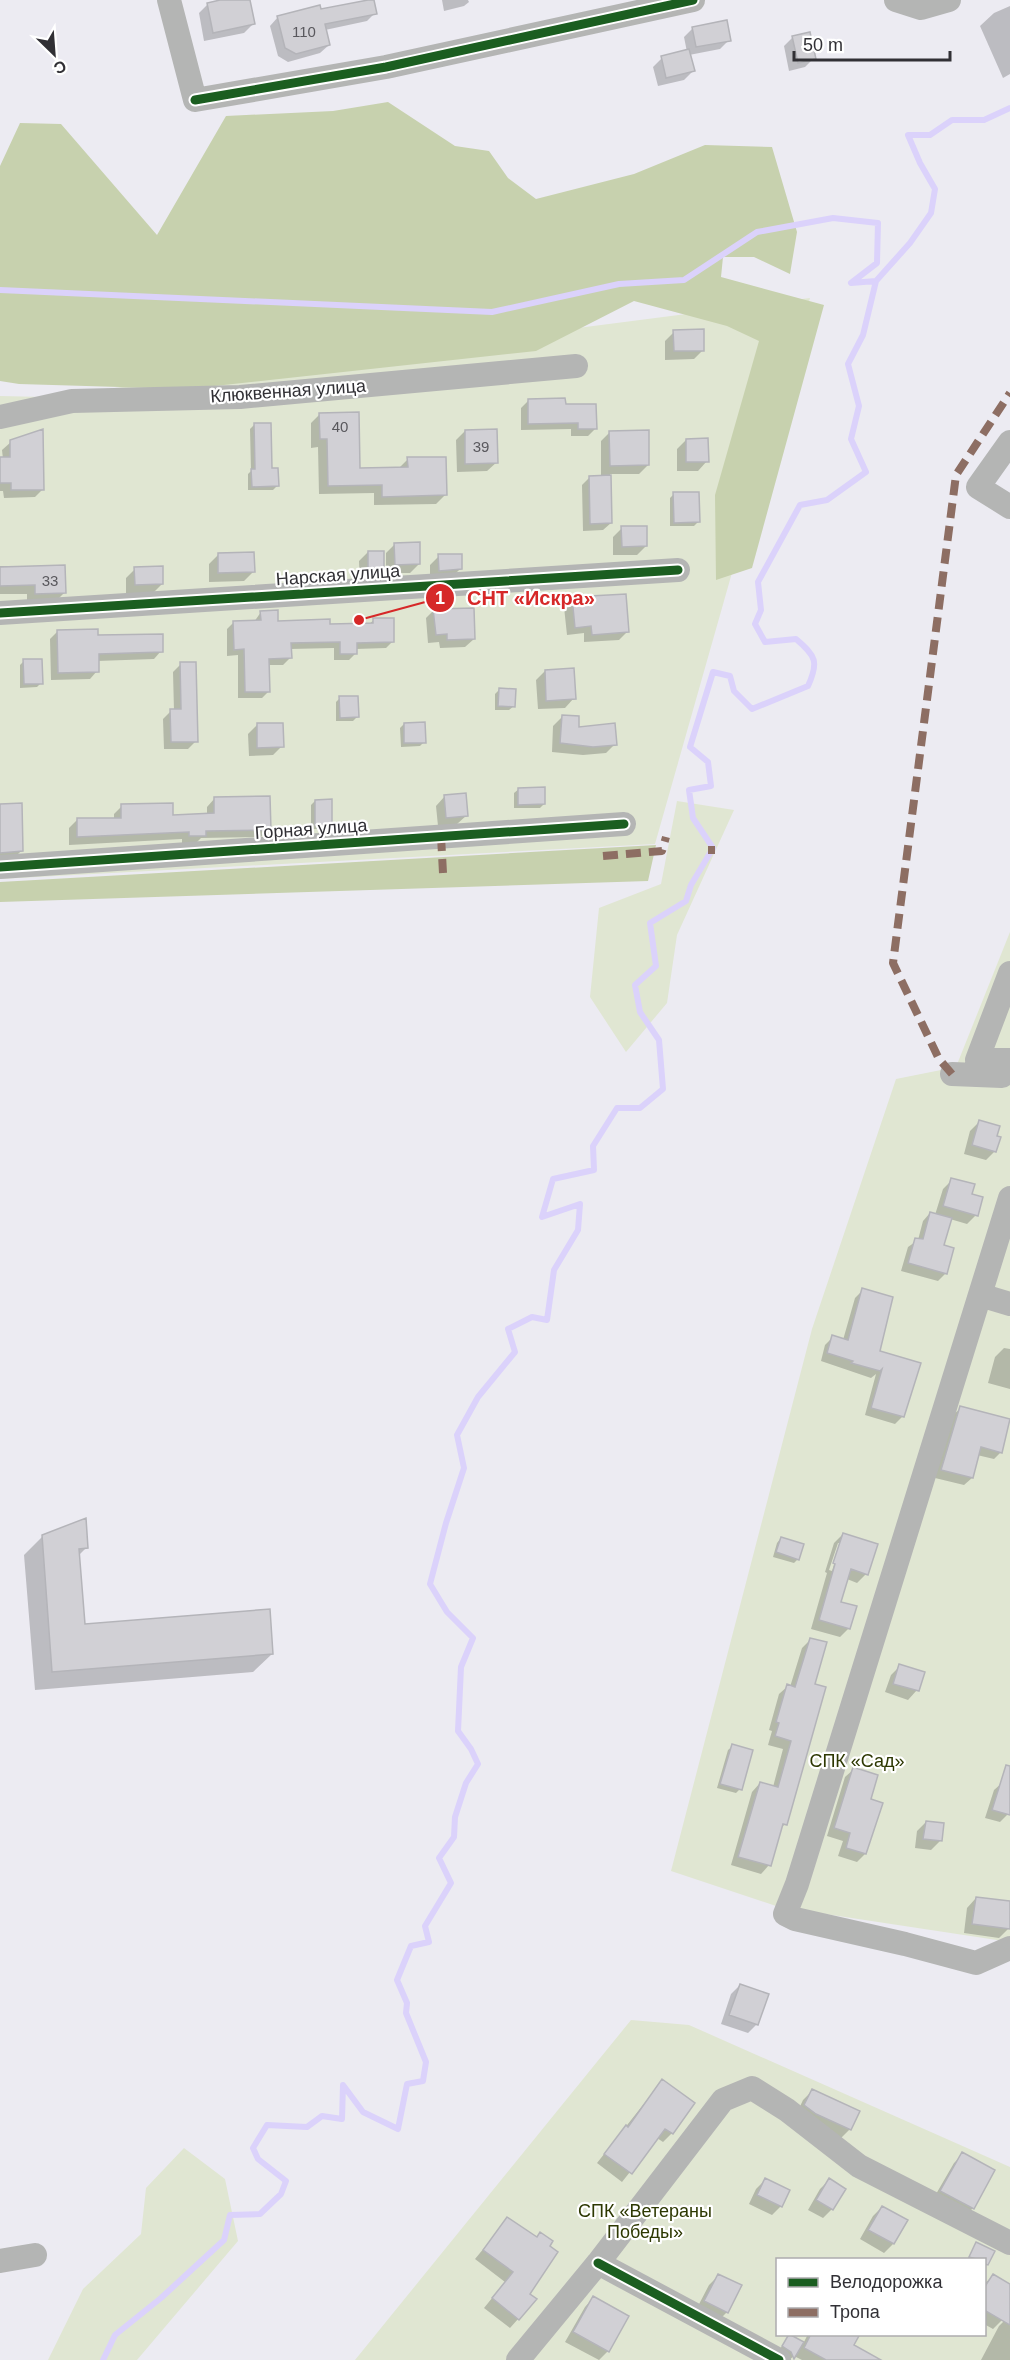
<svg xmlns="http://www.w3.org/2000/svg" width="1010" height="2360" font-family="Arial,sans-serif">
<style>
.green{fill:#e0e6d2;fill-rule:evenodd}
.forest{fill:#c7d1ae}
.shadow{fill:#0003;fill-rule:evenodd}
.lines{fill:none;stroke-linecap:round;stroke-linejoin:round}
.stream{stroke:#dbd2fb;stroke-width:6}
.building{fill:#d1d0d5;stroke:#b4b4b9;stroke-width:1.5}
.minor{stroke:#b4b5b4;stroke-width:24}
.quiet{stroke:#8d6e63;stroke-width:8;stroke-dasharray:15 8;stroke-linecap:butt}
.cycleway-casing{stroke:#fff;stroke-width:13}
.cycleway{stroke:#1b5e20;stroke-width:9}
.labels{text-anchor:middle;dominant-baseline:central;stroke-width:4.5;stroke-linejoin:round;paint-order:stroke}
.number-label{font-size:15px;fill:#59585d}
.street-label{font-size:18px;fill:#313035;stroke:#fff}
.park-label{font-size:18px;fill:#2d3802;stroke:#fff}
.leader{fill:none;stroke:#d62828;stroke-width:2}
.callout-dot{fill:#d62828;stroke:#fff;stroke-width:2}
.mark-label{font-size:18px;text-anchor:middle;font-weight:bold;fill:#fff}
.callout-label{font-size:20px;text-anchor:middle;font-weight:bold;fill:#d62828;stroke:#fff;stroke-width:4.5;stroke-linejoin:round;paint-order:stroke}
</style>
<rect width="100%" height="100%" fill="#ecebf2"/>
<!-- green -->
<path class="green" d="M810,298L655,844L0,879V396L45,397Z
M677,801L734,810L677,935L667,1003L626,1052L590,997L599,908L661,884Z
M1010,932V1942L779,1907L671,1871L812,1329L896,1079L956,1067Z
M631,2020L689,2025L1010,2167V2360H355ZM778,2260H984V2334H778Z
M184,2148L225,2179L238,2241L137,2360H48L83,2289L141,2234L146,2188Z"/>
<!-- forest -->
<path class="forest" d="M388,102L455,146L489,151L508,178L536,199L634,174L705,145L772,147L797,232L790,274L754,257H723L721,277L824,305L752,568L716,580L715,495L759,341L727,326L634,301L536,351L187,389L19,384L0,381V166L20,123L61,124L157,235L226,116L333,111Z
M656,845L648,881L0,902V882Z"/>
<!-- shadow -->
<path class="shadow" d="M227,0H248L253,24L244,33L204,41L199,13L208,4Z
M442,0H468L469,2L464,6L444,11Z
M1010,6V74L1003,78L980,26L994,13Z
M320,11L375,13L367,21L325,30L329,45L320,53L288,62L278,56L270,26L278,17Z
M693,28L729,40L720,49L689,55L693,71L684,80L658,86L653,67L662,58L687,52L684,37Z
M793,37L814,58L805,67L789,71L784,46Z
M674,332L703,350L694,359L665,360V341Z
M528,401L564,406L595,429L588,436H571V429L521,430V408Z
M320,414L359,469H398L408,459L445,495L436,504L374,505V493L319,494L318,447L311,448V423Z
M254,425L277,486L273,490H248V474L251,471L250,429Z
M465,431L497,462L487,471L457,472L456,440Z
M610,432L648,465L639,474H610L611,523L603,530L583,531L582,485L590,477H601V441Z
M686,440L707,461L698,471H677V449Z
M11,442L43,489L35,497L4,498L3,491H0V459H3L2,450Z
M674,494L698,522L694,526H670V498Z
M622,528L646,546L637,555H613V537Z
M395,544L419,564L410,573H386V553Z
M368,552L383,574L374,583L360,584L359,561Z
M218,555L253,572L244,581L209,582V564Z
M439,556L460,569L451,578L430,579V565Z
M0,566H7V568L64,593L55,602H27V594H0Z
M135,569L162,584L153,593H126V578Z
M572,599L627,632L619,640L584,642V633L567,635L564,607Z
M434,610L474,639L465,647L440,648L439,642L428,643L426,618Z
M261,612L276,622L329,625L369,624L374,620L393,641L386,648L356,649V653L349,660H334V648L290,649V658L283,665H268L269,691L262,698H238V655L227,656V629L234,622H254Z
M58,631L97,636L161,651L154,659L97,661V671L90,679L51,680L50,639Z
M24,661L41,683L37,687L20,688V665Z
M181,664L196,741L188,749H164L163,719L171,711H174L173,672Z
M545,671L574,698L565,708L538,709L536,680Z
M499,690L514,706L509,710H495V694Z
M340,698L357,717L353,721H336V702Z
M562,717L577,729L615,744L606,753L583,755L552,752L553,726Z
M404,724L424,742L420,746L401,747L400,728Z
M257,725L282,746L273,755L249,756L248,734Z
M519,789L544,804L540,808H514V793Z
M445,796L467,815L457,824L438,826L436,806Z
M215,798L269,829L261,837L201,838L196,843L182,844V839L69,845V828L77,820L114,819V814L122,806L171,816L207,815V807Z
M315,801L331,824L327,829H311V805Z
M0,805L22,850L8,864L0,865Z
M979,1122L995,1137V1151L986,1160L964,1154L970,1131Z
M952,1180L971,1195L976,1215L967,1224L950,1219L942,1246L946,1273L938,1281L901,1271L908,1247L918,1240L923,1221L930,1213L935,1215L943,1189Z
M863,1290L878,1352L903,1416L895,1424L865,1415L876,1374L871,1378L821,1361L825,1345L833,1337L843,1340L855,1298Z
M1004,1348L1010,1349V1389L988,1383L995,1357Z
M961,1408L1001,1452L994,1459L977,1455L972,1478L964,1485L935,1478L953,1415Z
M843,1534L866,1574L857,1583L847,1579L839,1603L849,1628L840,1637L811,1629L827,1573L825,1572L834,1543ZM838,1543H841L832,1571L829,1570Z
M42,1537L87,1547L78,1556L83,1626L272,1654L253,1672L35,1690L24,1555Z
M781,1538L798,1559L794,1563L773,1557L777,1543Z
M811,1639L813,1685L785,1824L779,1830L769,1865L761,1874L731,1865L752,1792L760,1783L773,1787L783,1749L768,1745L772,1731L769,1730L779,1694L788,1686L790,1687L802,1648Z
M900,1666L917,1690L908,1700L885,1692L891,1675Z
M733,1746L740,1789L736,1793L717,1788L728,1750Z
M854,1769L869,1800L865,1854L857,1862L838,1856L843,1841L827,1836L845,1777Z
M1002,1783L1010,1785V1808L1008,1814L1000,1822L985,1818L994,1790Z
M926,1822L940,1841L931,1850L915,1848L917,1831Z
M976,1898L1010,1903L1008,1929L999,1938L964,1933L967,1908Z
M740,1985L757,2024L748,2033L721,2024L731,1994Z
M662,2081L693,2103L672,2133L663,2142L657,2138L622,2182L597,2163Z
M812,2091L858,2111L850,2129L841,2138L796,2115L803,2100Z
M963,2154L973,2208L964,2217L932,2201L954,2163Z
M765,2180L781,2206L772,2215L749,2204L756,2189Z
M829,2180L832,2209L823,2218L808,2210L820,2189Z
M882,2207L893,2244L884,2253L860,2239L873,2216Z
M508,2219L528,2294L535,2300L510,2328L484,2308L505,2282L475,2259Z
M976,2244L993,2252L984,2267V2260H967Z
M718,2276L727,2312L718,2321L696,2310L709,2285Z
M993,2276L1010,2286V2306L1002,2320L993,2329L984,2324V2284Z
M593,2298L608,2351L599,2360L565,2342L585,2307Z
M1010,2315V2360H981L999,2326Z
M808,2334H856L852,2346L876,2360H802L794,2356L789,2360L779,2350L790,2336L803,2344Z"/>
<g class="lines">
<!-- stream -->
<path class="stream" d="M0,290L492,312L619,284L684,280L757,232L833,218L878,223L877,263L851,283L876,281
M103,2360L115,2335L161,2298L224,2240L230,2215L260,2214L281,2194L286,2181L258,2159L253,2148L267,2125L307,2127L322,2116L342,2119L343,2085L363,2112L398,2129L407,2084L423,2081L426,2062L406,2013L407,2003L397,1980L411,1946L429,1942L425,1926L451,1883L439,1858L454,1837L455,1817L466,1783L478,1764L471,1749L458,1731L461,1667L473,1638L447,1612L430,1584L446,1523L464,1468L457,1435L478,1397L515,1352L508,1329L532,1317L547,1320L554,1270L578,1230L580,1204L542,1217L553,1179L594,1170L593,1146L617,1108H640L663,1089L659,1040L640,1012L635,985L656,966L650,923L686,901L691,885L713,848L693,818L689,790L711,786L708,762L690,747L713,672L730,676L734,691L752,709L808,686C819,662 816,656 796,639L765,642L755,624L761,610L758,582L800,505L827,500L866,472L851,439L859,406L848,364L863,335L876,281L910,243L931,213L935,189L920,163L908,135H930L952,120H984L1010,108"/>
</g>
<!-- building -->
<path class="building" d="M220,0H250L255,24L213,33L207,3Z
M368,0H374L377,14L325,24L330,45L296,54L285,48L277,16L320,5L321,9Z
M727,20L731,41L696,47L692,27Z
M810,32L816,59L798,63L792,36Z
M689,49L695,71L666,78L661,56Z
M704,329V351H674L673,330Z
M565,398L566,404H596L597,429H578V423L528,424V399Z
M359,412L360,468L408,467L407,457H446L447,495L382,497V485L328,486L327,439H320L319,413Z
M254,423H271L272,468H278L279,486L252,487L251,469H255Z
M43,429L44,490H11V483H0V457H10V440Z
M497,429L498,463L465,464V430Z
M649,430V465L610,466L609,431Z
M708,438L709,462H686V439Z
M611,475L612,523L590,524L589,476Z
M673,492H699L700,522L674,523Z
M621,526H647V546L622,547Z
M420,542V564L395,565L394,543Z
M368,551H384V574L368,575Z
M254,552L255,572L218,573V553Z
M438,554H462V569L439,571Z
M65,565L66,593L35,594V585L0,586V567Z
M163,566V584L135,585L134,567Z
M626,594L629,632L592,635L591,626L575,628L572,597Z
M474,608L475,639L447,640V634L436,635L433,609Z
M278,610V621L330,619V624L373,623V618H394V642L357,643V654H340V642L291,643L292,658L269,659L270,692H245L244,649L234,650L233,621L261,620L260,611Z
M98,629V635L163,634V652L99,654V672L58,673L57,630Z
M23,659H42L43,684H24Z
M180,662H196L198,742H171L170,709H181Z
M574,668L576,699L546,701L545,670Z
M499,688L516,689L515,707L498,706Z
M339,696H358L359,717L340,718Z
M562,715L579,716V727L615,723L617,745L593,747L560,743Z
M425,722L426,743H404V723Z
M257,723H283L284,747L257,748Z
M545,787V804L518,805V788Z
M466,793L468,816L446,818L444,795Z
M270,796L271,830L206,831V836H189V832L77,837V818H121V804L173,803V815L214,813V797Z
M332,799V825H315V800Z
M22,803L23,851L0,853V804Z
M979,1120L1000,1126L997,1136L1001,1137L996,1152L972,1145Z
M951,1178L975,1184L972,1194L983,1197L978,1216L943,1206Z
M930,1212L952,1218L944,1245L954,1248L947,1274L908,1263L915,1238L923,1239Z
M862,1288L893,1297L880,1351L921,1363L904,1417L871,1408L882,1369L880,1371L851,1363L853,1361L827,1353L832,1335L848,1340Z
M960,1406L1010,1419L1002,1453L981,1447L973,1478L941,1470Z
M86,1518L88,1548L79,1549L85,1624L270,1609L273,1654L52,1672L42,1535Z
M843,1533L878,1544L868,1575L851,1569L841,1602L857,1606L850,1629L819,1620L835,1564L833,1563Z
M781,1537L804,1544L799,1560L776,1552Z
M810,1638L827,1642L815,1684L826,1687L787,1825L783,1824L771,1866L738,1857L760,1782L778,1787L791,1741L775,1736L779,1723L776,1722L787,1684L795,1687Z
M899,1664L925,1672L919,1691L893,1684Z
M732,1744L753,1750L742,1790L720,1784Z
M1006,1765L1010,1766V1815L992,1810Z
M853,1767L878,1775L871,1799L883,1803L866,1854L846,1848L850,1833L834,1828Z
M926,1821L944,1823L942,1841L923,1839Z
M976,1897L1010,1901V1929L972,1924Z
M740,1984L769,1994L758,2025L729,2015Z
M662,2079L695,2103L673,2134L665,2129L632,2174L604,2154L626,2125L628,2127Z
M812,2089L860,2111L851,2130L816,2114L804,2105Z
M962,2152L995,2170L974,2209L940,2191Z
M765,2178L790,2190L782,2207L757,2195Z
M829,2178L846,2189L833,2210L816,2200Z
M882,2206L908,2220L894,2244L868,2230Z
M507,2217L537,2237L540,2232L553,2241L550,2246L558,2252L530,2294L537,2299L519,2320L492,2298L513,2272L483,2250Z
M976,2242L995,2251L988,2265L984,2264V2259H976L969,2257Z
M718,2274L742,2285L728,2313L704,2301Z
M993,2274L1010,2284V2325L984,2310V2288Z
M593,2296L629,2316L609,2352L573,2332Z
M789,2334L804,2342L794,2359L791,2352L782,2346Z
M811,2334H860L854,2345L881,2360H826L804,2348Z"/>
<g class="lines">
<!-- minor -->
<path class="minor" d="M169,0L195,100L386,67L693,0
M896,0L921,8L949,0
M0,417L72,401L240,397L576,366
M1010,442L978,487L1010,507
M0,613L678,570
M0,867L624,824
M1010,973L977,1060H1010
M952,1074L1002,1076
M1010,1198L797,1884L785,1914L795,1919L905,1944L976,1963L1010,1948
M980,1295L1010,1304
M0,2261L35,2255
M598,2263L779,2360
M518,2360L598,2263L723,2100L752,2088L787,2110L859,2166L1010,2243"/>
<!-- quiet -->
<path class="quiet" d="M441,836L443,873
M708,850H715
M603,856L662,851L666,837
M952,1074L939,1059L893,963L956,475L1010,393"/>
<!-- cycleway casing -->
<g class="cycleway-casing">
<path id="cycleway" d="M195,100L386,67L693,0
M0,613L678,570
M0,867L624,824
M598,2263L779,2360"/>
</g>
<!-- cycleway -->
<use href="#cycleway" class="cycleway"/>
</g>
<g class="labels">
<!-- number labels -->
<g class="number-label">
<text x="304" y="31">110</text>
<text x="340" y="426">40</text>
<text x="481" y="446">39</text>
<text x="50" y="580">33</text>
</g>
<!-- street labels -->
<g class="street-label">
<text transform="translate(288 391) rotate(-4)">Клюквенная улица</text>
<text transform="translate(338 575) rotate(-4)">Нарская улица</text>
<text transform="translate(311 829) rotate(-4)">Горная улица</text>
</g>
<!-- park labels -->
<g class="park-label">
<text x="857" y="1761">СПК «Сад»</text>
<text x="645" y="2211">СПК «Ветераны<tspan x="645" dy="21">Победы»</tspan></text>
</g>
</g>
<!-- callouts -->
<path class="leader" d="M359 620L440 598"/>
<g class="callout-dot">
<circle cx="359" cy="620" r="6"/>
<circle cx="440" cy="598" r="15"/>
</g>
<g class="mark-label">
<text x="440" y="604">1</text>
</g>
<g class="callout-label">
<text x="531" y="605">СНТ «Искра»</text>
</g>
<!-- legend -->
<rect x="776" y="2258" width="210" height="78" fill="#ffffff" stroke="#adacae" stroke-width="1.5"/>
<rect x="788" y="2278" width="30" height="9" fill="#1b5e20" stroke="#adacae" stroke-width="1.5"/>
<text x="830" y="2288" font-size="18" fill="#313035">Велодорожка</text>
<rect x="788" y="2308" width="30" height="9" fill="#8d6e63" stroke="#adacae" stroke-width="1.5"/>
<text x="830" y="2318" font-size="18" fill="#313035">Тропа</text>
<!-- north arrow -->
<g transform="translate(54 54) rotate(155)" stroke="#ffffff" stroke-width="4.5" paint-order="stroke">
<path d="M0-4.5L10 22L0 15L-10 22Z" fill="#313035"/>
<text y="-9" font-size="16" font-weight="bold" text-anchor="middle" fill="#313035">С</text>
</g>
<!-- scale -->
<path d="M794 51v9h156v-9" fill="none" stroke="#313035" stroke-width="3"/>
<text x="803" y="51" font-size="18" fill="#313035" stroke="#ffffff" stroke-width="4.5" paint-order="stroke">50 m</text>
</svg>
